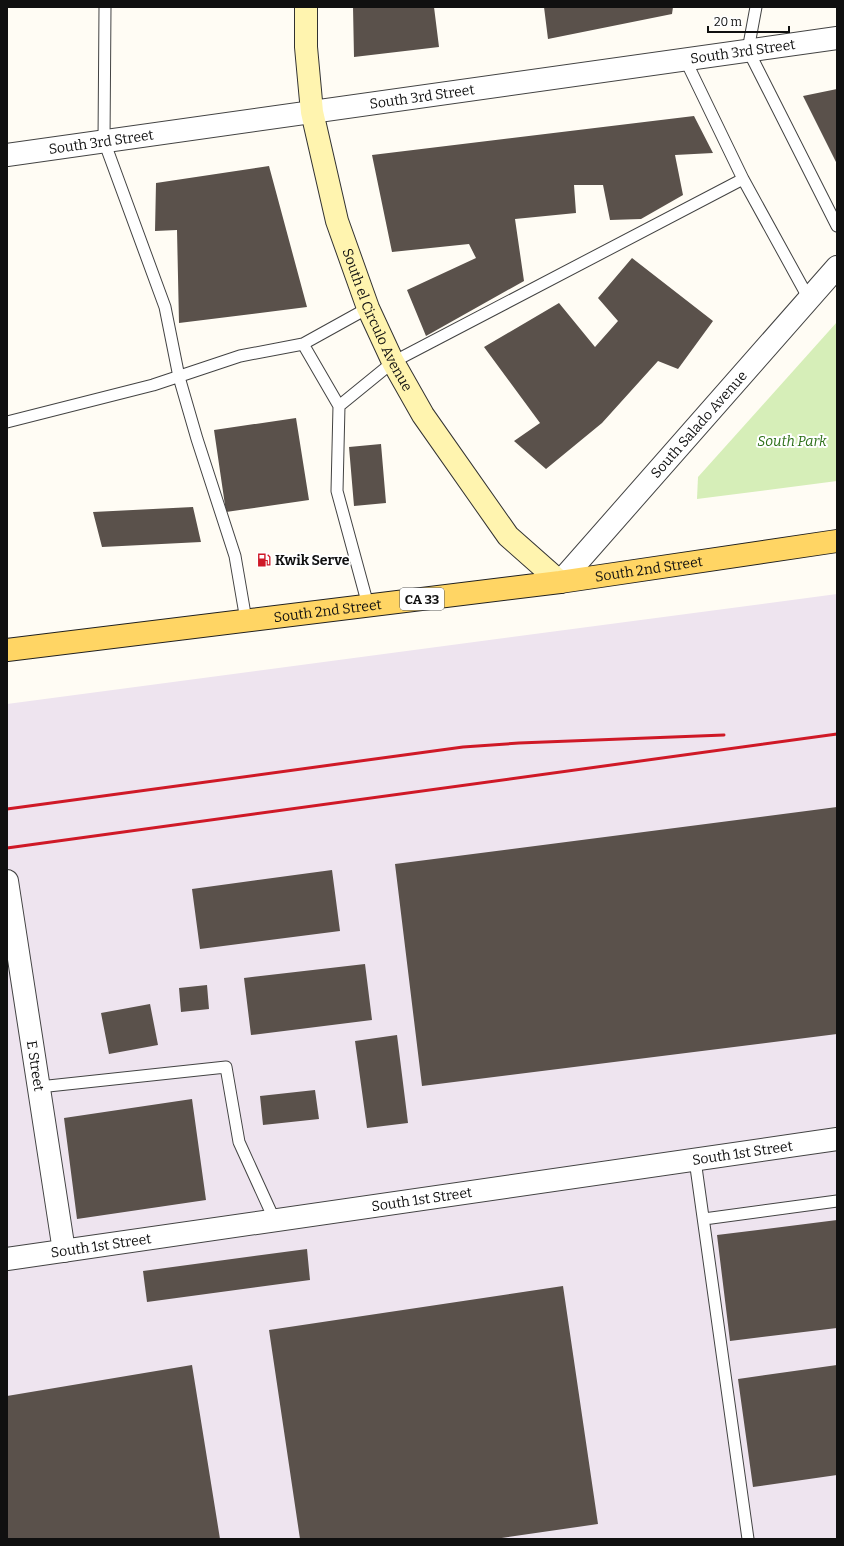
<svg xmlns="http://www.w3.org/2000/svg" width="844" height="1546" font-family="Bitter,serif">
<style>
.industrial{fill:#eee4ef}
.green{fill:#d6eeb8}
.building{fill:#5a514b}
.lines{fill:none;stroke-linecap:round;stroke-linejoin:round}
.lane-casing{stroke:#434343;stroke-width:13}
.street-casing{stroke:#434343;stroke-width:24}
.secondary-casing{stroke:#323232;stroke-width:24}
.primary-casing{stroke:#212121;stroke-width:24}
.lane{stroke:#fff;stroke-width:11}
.street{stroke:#fff;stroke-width:22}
.secondary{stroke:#fff4af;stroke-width:22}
.primary{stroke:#ffd564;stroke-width:22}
.rail{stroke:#cf1927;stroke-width:3}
.labels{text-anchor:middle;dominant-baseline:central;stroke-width:4;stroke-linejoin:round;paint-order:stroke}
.shield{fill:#fff;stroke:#585858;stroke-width:1}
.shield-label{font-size:13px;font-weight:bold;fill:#101010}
.street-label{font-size:14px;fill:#101010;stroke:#fff}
.park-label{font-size:14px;font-style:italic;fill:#2d7019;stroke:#fff}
.poi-label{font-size:14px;font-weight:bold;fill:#101010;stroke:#fff;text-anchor:start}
</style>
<rect width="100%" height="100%" fill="#fffcf4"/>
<!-- industrial -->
<path class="industrial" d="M837,594V1539H7V704Z"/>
<!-- green -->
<path class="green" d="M837,322V481L697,499L698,477Z"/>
<!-- building -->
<path class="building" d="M353,7H434L439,47L354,57Z
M544,7H673L672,14L548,39Z
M837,89V164L803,96Z
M694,116L713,153L675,155L683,195L641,219L610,220L603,185H574L576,213L515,219L524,281L426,336L407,290L476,258L469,244L392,252L372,155Z
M269,166L307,307L179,323L177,230L155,231L156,183Z
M632,258L713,321L678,369L658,361L602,423L546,469L514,441L540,423L484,347L559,303L595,347L618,321L598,298Z
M296,418L309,500L226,512L214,430Z
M381,444L386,503L354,506L349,447Z
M193,507L201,542L102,547L93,512Z
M837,807V1034L422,1086L395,864Z
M332,870L340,931L200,949L192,889Z
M365,964L372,1020L251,1035L244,978Z
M207,985L209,1009L181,1012L179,988Z
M150,1004L158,1045L109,1054L101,1013Z
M397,1035L408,1123L367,1128L355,1041Z
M315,1090L319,1119L263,1125L260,1096Z
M192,1099L206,1200L77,1219L64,1118Z
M837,1220V1328L730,1341L717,1235Z
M307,1249L310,1280L147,1302L143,1271Z
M563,1286L598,1524L495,1539H300L269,1330Z
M192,1365L220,1539H7V1396Z
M837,1365V1475L753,1487L738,1379Z"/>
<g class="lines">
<!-- lane casing -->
<g class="lane-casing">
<path id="lane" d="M105,7L104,141L165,307L179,377L197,439L235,556L246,620
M756,7L748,50L837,226
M685,59L743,179L809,299
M303,344L339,406L337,491L368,605
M339,406L393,362L743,179
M7,422L153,385L240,356L303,344L368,308
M39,1087L226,1067L239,1142L275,1221
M695,1160L748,1539
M704,1219L837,1201"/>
</g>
<!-- street casing -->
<g class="street-casing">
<g id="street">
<path id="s1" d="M7,155L837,38"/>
<path id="s2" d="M560,582L837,267"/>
<path id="s3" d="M7,881L64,1251"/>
<path id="s4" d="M7,1259L837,1139"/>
</g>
</g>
<!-- secondary casing -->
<g class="secondary-casing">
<g id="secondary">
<path id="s5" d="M306,7V47L312,112L337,221L368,308L393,362L423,415L508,536L560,582"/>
</g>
</g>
<!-- primary casing -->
<g class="primary-casing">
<g id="primary">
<path id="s6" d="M7,650L560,582L837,541"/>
</g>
</g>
<!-- lane -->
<use href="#lane" class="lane"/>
<!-- street -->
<use href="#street" class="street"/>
<!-- secondary -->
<use href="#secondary" class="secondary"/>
<!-- primary -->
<use href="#primary" class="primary"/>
<!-- rail -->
<path class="rail" d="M7,809L463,747L519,743L724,735
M7,848L837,734"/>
</g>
<!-- icons -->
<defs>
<g id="fuel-bare" transform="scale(1.08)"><path d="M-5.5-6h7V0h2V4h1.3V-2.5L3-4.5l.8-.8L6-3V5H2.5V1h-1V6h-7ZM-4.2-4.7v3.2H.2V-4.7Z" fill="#cf1927" stroke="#fff" stroke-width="2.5" paint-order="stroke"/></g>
</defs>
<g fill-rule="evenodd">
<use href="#fuel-bare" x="264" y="560"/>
</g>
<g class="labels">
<!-- shield labels -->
<rect class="shield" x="400" y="588" width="44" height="22" rx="3"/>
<g class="shield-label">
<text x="422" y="599">CA 33</text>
</g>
<!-- street labels -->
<g class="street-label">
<text stroke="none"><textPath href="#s1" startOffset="743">South 3rd Street</textPath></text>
<text stroke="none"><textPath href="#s1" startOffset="419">South 3rd Street</textPath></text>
<text stroke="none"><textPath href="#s1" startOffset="95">South 3rd Street</textPath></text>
<text stroke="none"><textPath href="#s5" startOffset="324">South el Circulo Avenue</textPath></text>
<text stroke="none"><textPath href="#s2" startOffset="210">South Salado Avenue</textPath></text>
<text stroke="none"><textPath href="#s6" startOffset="647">South 2nd Street</textPath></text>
<text stroke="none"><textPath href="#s6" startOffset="323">South 2nd Street</textPath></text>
<text stroke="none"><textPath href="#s3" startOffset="187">E Street</textPath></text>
<text stroke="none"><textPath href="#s4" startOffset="743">South 1st Street</textPath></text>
<text stroke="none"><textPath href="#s4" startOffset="419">South 1st Street</textPath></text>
<text stroke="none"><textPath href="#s4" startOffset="95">South 1st Street</textPath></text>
</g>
<!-- park labels -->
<g class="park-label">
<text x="792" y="441">South Park</text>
</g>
<!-- poi labels -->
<g class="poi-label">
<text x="275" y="560">Kwik Serve</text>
</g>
</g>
<!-- border -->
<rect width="844" height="1546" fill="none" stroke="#101010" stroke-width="16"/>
<!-- scale -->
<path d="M708 26v6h81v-6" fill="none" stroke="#101010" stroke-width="2"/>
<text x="714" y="26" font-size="12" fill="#101010" stroke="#ffffff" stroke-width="3" paint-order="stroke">20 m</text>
</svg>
